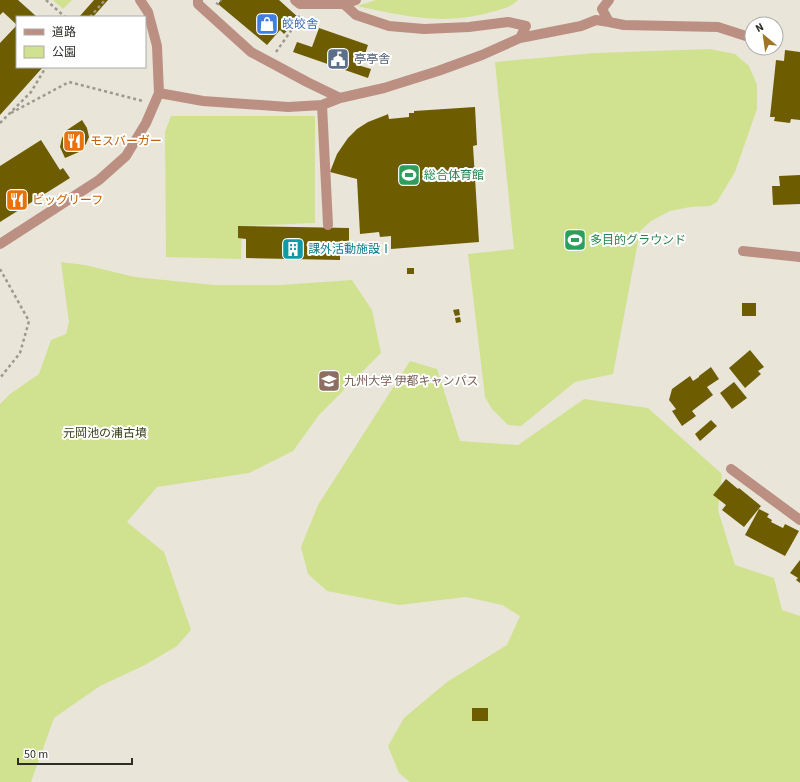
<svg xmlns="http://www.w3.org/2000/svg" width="800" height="782" font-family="'Source Sans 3','Noto Sans JP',sans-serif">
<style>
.green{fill:#d0e290}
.building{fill:#6e5d00}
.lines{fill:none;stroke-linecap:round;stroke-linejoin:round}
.path{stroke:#9c9a90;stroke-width:2.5;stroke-dasharray:3 3;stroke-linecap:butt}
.minor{stroke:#bb9083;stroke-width:10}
.labels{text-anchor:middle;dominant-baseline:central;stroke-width:4;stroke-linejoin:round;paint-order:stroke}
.shop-label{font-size:12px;fill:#366cbe;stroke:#fff;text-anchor:start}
.service-label{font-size:12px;fill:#4e5e75;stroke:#fff;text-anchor:start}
.food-label{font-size:12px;fill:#c56008;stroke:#fff;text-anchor:start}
.leisure-label{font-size:12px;fill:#27864d;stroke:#fff;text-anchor:start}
.culture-label{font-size:12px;fill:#0d838f;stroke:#fff;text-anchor:start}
.education-label{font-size:12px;fill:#785e54;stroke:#fff;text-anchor:start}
.park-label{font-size:12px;fill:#3a421a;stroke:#fff}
</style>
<rect width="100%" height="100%" fill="#e9e6d9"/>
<!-- green -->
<path class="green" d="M53,0H72L63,9Z
M376,0H518C510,8 502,9 491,12C443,26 404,16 357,6Z
M710,49L735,54L749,66L757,85V109L735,172L717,202L710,206L690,207L670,211L651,221L640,231L613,374L575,382L521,426L508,425L492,409L485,397L468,254L514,249L495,62L595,53Z
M171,116H315V223L242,226L241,259L166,257L165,132Z
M61,262L85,265L135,277L213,285H280L352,280L372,310L381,353L319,415L293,451L249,473L157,487L127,522L164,552L191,630L177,646L145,665L100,686L54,718L31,782H0V404L10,394L39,374L51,340L66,334L69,322Z
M410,361L437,369L460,441L518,445L584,399L648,408L722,474L718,510L735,565L774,578L782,610L800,616V782H410L399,773L388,746L404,718L447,682L507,645L520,616L502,605L466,597L399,605L327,591L308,574L301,547L318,505Z"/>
<!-- building -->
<path class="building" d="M0,0H18L37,17H17V67H43L0,115V43L17,25L3,12L0,15Z
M94,0H108L93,17H79Z
M221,0H279L299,18L284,34L280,30L267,45L218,4Z
M319,28L368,45L361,66L371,69L368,78L293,52L297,42L312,47Z
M785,50L800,52V120L791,119L790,123L774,121L775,117H770L776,60L784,61Z
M475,107L477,145L473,146L479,242L391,249V236L380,237L379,232L360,234L357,179L330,172L337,154L348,138L357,129L368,122L386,115L388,114L389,119L409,117V113H414V111Z
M82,120L87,128L89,137L86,144L79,152L65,158L60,147L62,138L67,130Z
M41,140L60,170L63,168L70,178L0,222V166Z
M800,175V204L773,205L772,186H780L779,176Z
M238,226L349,228V241H340V260L246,258V239L238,238Z
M407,268H414V274H407Z
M742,303H756V316H742Z
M459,309L460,315L455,316L453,310Z
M460,317L461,322L456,323L455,318Z
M750,350L764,367L758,371L761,374L745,388L729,368Z
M711,367L719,379L707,387L713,395L692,411L696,416L682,426L672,411L676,409L669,400L672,389L690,376L693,381L699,377V376Z
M734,382L747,398L732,409L720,393Z
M711,420L717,426L700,441L695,434Z
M726,479L738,489L739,488L761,506L744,527L722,510L726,505L713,495Z
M759,509L769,514L767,517L772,520L771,522L783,528L785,524L799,531L785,556L745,535Z
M800,560V583L796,580L798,578L790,573Z
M472,708H488V721H472Z"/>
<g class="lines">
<!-- path -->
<path class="path" d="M46,0L65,17
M216,3L218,4L221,0
M90,17L105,0
M276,52L300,18L298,16
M11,113L69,82L143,101
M0,123L31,92L46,67
M0,269L29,321L20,353L0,378"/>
<!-- minor -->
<path class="minor" d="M198,0V4L251,52L307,82L340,98
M295,0L300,4H344L356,15L389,26L424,29L469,27L508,22L526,26L520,38
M344,4L356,0
M609,22L624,25L718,27L752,38
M159,93L203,101L288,107L322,105L340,98L384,88L438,71L482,55L520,38L581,26L596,20L609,22L602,9L609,0
M322,105L328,225
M0,244L99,180L126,156L146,123L159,93L157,46L148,12L140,0
M743,251L800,257
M731,469L800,520"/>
</g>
<!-- icons -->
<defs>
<g id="shop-square" transform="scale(1.15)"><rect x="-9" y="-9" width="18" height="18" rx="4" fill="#3f7fe0" stroke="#fff"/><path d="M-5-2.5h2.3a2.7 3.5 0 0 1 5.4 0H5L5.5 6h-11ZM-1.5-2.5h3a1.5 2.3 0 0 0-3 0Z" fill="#fff"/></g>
<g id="civic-square" transform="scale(1.15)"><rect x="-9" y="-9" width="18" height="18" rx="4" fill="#5c6f8a" stroke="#fff"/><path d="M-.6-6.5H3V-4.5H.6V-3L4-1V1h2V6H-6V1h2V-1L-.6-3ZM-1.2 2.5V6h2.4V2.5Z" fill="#fff"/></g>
<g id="restaurant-square" transform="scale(1.15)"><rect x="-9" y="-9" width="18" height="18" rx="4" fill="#e8710a" stroke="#fff"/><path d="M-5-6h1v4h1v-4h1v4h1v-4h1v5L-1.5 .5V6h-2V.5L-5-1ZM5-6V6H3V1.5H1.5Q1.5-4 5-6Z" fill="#fff"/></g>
<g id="stadium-square" transform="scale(1.15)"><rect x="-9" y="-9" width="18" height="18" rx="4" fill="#2e9e5b" stroke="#fff"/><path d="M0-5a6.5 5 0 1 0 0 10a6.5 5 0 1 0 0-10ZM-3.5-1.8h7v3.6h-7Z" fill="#fff"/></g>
<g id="building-square" transform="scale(1.15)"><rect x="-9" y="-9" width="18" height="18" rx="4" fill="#0f9aa8" stroke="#fff"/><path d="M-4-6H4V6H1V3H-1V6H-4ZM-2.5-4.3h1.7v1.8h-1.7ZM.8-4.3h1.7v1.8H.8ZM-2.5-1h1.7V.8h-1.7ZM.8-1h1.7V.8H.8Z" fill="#fff"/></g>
<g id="university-square" transform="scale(1.15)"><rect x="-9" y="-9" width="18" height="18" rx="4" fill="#8d6e63" stroke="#fff"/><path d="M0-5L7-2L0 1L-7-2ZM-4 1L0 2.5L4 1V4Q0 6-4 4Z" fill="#fff"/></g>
</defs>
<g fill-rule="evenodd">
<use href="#shop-square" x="267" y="24"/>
<use href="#civic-square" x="338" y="59"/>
<use href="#restaurant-square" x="74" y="141"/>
<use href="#stadium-square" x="409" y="175"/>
<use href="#restaurant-square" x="17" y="200"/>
<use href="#stadium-square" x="575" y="240"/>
<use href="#building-square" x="293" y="249"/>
<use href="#university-square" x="329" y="381"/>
</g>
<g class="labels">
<!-- shop labels -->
<g class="shop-label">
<text x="282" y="24">皎皎舎</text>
</g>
<!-- service labels -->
<g class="service-label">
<text x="354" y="59">亭亭舎</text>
</g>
<!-- food labels -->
<g class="food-label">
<text x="90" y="141">モスバーガー</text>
<text x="32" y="200">ビッグリーフ</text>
</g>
<!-- leisure labels -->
<g class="leisure-label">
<text x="424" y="175">総合体育館</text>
<text x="590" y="240">多目的グラウンド</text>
</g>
<!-- culture labels -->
<g class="culture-label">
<text x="308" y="249">課外活動施設Ⅰ</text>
</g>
<!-- education labels -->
<g class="education-label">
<text x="344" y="381">九州大学 伊都キャンパス</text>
</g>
<!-- park labels -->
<g class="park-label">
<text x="105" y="433">元岡池の浦古墳</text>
</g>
</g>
<!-- legend -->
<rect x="16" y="16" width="130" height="52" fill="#ffffff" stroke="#ababa9"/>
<rect x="24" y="29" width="20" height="6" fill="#bb9083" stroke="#ababa9"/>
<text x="52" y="36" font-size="12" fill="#2d2c27">道路</text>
<rect x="24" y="46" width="20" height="12" fill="#d0e290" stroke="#ababa9"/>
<text x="52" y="56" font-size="12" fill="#2d2c27">公園</text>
<!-- north arrow -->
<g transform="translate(764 36) rotate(331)"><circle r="19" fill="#ffffff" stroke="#ababa9"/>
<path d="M0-3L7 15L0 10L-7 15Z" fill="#9e7623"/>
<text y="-6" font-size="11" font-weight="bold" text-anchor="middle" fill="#2d2c27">N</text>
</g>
<!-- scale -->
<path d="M18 758v6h114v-6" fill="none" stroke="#2d2c27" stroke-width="2"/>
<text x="24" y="758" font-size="12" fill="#2d2c27" stroke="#ffffff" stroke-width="3" paint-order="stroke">50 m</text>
</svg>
